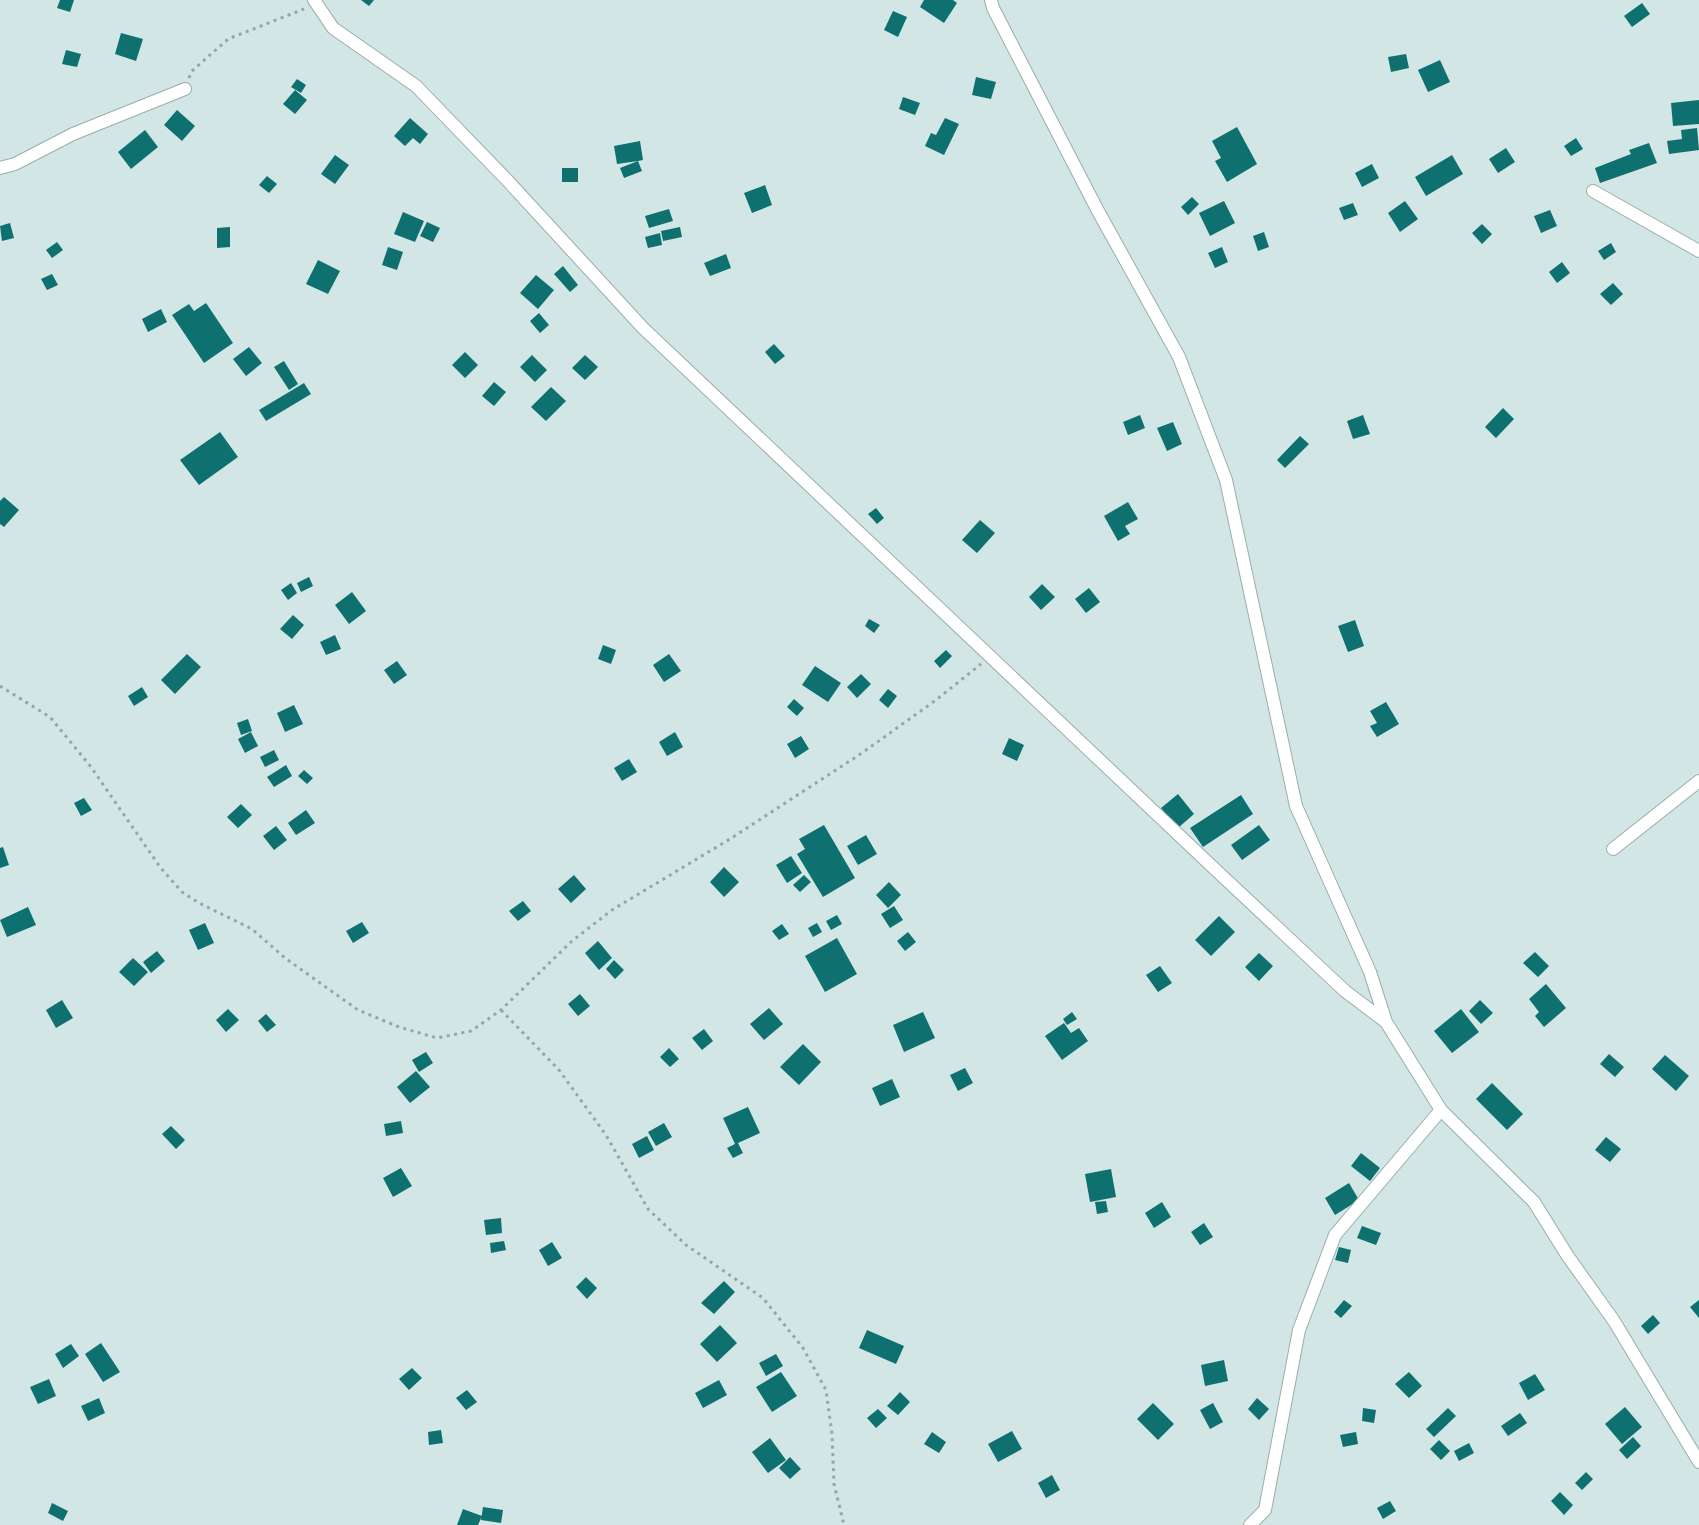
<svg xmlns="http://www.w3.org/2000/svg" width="1699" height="1525" font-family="'Work Sans',sans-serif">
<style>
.building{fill:#0f7070}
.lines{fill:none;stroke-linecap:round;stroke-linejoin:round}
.minor-casing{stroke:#9aadac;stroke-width:14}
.path{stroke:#96a6a5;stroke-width:3;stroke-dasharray:3 4.5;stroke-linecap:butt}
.minor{stroke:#fff;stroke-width:12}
</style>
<rect width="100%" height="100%" fill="#d2e6e5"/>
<!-- building -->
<path class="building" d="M60,0H74L70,12L57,8Z
M361,0H374L369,6Z
M924,0H953L957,3L944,23L920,7Z
M1642,3L1650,14L1632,27L1624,16Z
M893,11L907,17L898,37L884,30Z
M121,33L143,39L136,61L115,54Z
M66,50L81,54L77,67L62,64Z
M1406,54L1409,68L1391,72L1388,57Z
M1440,60L1450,82L1428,92L1418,70Z
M976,77L996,82L991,99L972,95Z
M297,79L306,85L301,93L291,87Z
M295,90L307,100L295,114L283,104Z
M903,97L920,103L915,115L899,109Z
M1699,100V124L1673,126L1671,103Z
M177,110L195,126L182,141L164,125Z
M410,118L428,134L420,144L413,138L405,146L394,136Z
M945,118L959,124L944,155L925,146L931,133L936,135Z
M1237,127L1257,164L1227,182L1215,161L1221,158L1212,141Z
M1697,128L1699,150L1669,154L1667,141L1682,139L1681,130Z
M145,130L158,147L131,169L118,152Z
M1576,138L1583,149L1571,156L1564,146Z
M640,141L643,160L638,161L642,171L624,178L620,168L638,161L617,164L614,146Z
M1649,143L1657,163L1600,183L1595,168L1631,154L1629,150Z
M1506,148L1515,162L1498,173L1489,159Z
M335,155L349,165L335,184L321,174Z
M1452,155L1463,174L1426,196L1415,177Z
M1372,164L1379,178L1362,187L1355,173Z
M562,168H578V182H562Z
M267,176L277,184L269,193L259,185Z
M765,185L772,205L752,213L744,193Z
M1192,197L1199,204L1188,215L1181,207Z
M1224,201L1235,223L1210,236L1199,213Z
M1405,201L1418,219L1400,232L1388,213Z
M1353,203L1358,215L1344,220L1339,208Z
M669,209L673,221L649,228L645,216Z
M1550,210L1557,226L1541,233L1534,216Z
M403,212L424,221L415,242L394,234Z
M427,222L440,228L433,242L420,236Z
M10,223L14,238L2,241L0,226Z
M1482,224L1492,234L1482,244L1472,233Z
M230,227V247L217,248V228Z
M680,227L682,237L663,241L661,231Z
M1264,232L1269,247L1258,251L1253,236Z
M660,233L662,245L648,248L645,237Z
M57,242L63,250L52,258L46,250Z
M1611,243L1616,252L1604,260L1598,251Z
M388,247L403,252L397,270L382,265Z
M1222,247L1228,262L1215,268L1208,253Z
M726,254L731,268L710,276L704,263Z
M318,260L340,271L328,294L306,284Z
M1562,262L1570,273L1557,283L1549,272Z
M563,266L578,285L570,292L554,274Z
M52,274L58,285L47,290L41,279Z
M536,275L554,290L538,309L520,293Z
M1613,283L1623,294L1611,305L1600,294Z
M206,303L233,343L204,363L172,315L189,304L194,311Z
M161,309L167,322L148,332L142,319Z
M539,313L549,325L540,333L530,321Z
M774,344L785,356L775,364L765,352Z
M249,347L262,363L246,376L233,359Z
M465,352L478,365L465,378L452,365Z
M532,355L547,370L535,382L520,367Z
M585,355L598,367L585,380L572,368Z
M284,361L298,384L289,390L274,367Z
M494,382L506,392L494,406L482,396Z
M304,383L311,394L266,421L259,410Z
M551,387L566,401L546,421L531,407Z
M1503,408L1514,419L1496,438L1485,427Z
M1140,415L1145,428L1128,435L1123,422Z
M1363,415L1370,434L1353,439L1347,421Z
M1173,422L1182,444L1167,451L1157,428Z
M220,432L238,457L199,485L180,460Z
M1300,436L1309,444L1285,468L1277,460Z
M4,497L19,510L4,527L0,524V501Z
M1128,502L1138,519L1125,526L1130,534L1118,541L1104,516Z
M876,508L884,518L877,524L868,514Z
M980,520L995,533L977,553L962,540Z
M309,577L313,586L301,592L297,583Z
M291,583L297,593L288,600L281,590Z
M1042,584L1055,597L1041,610L1029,597Z
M1089,588L1100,602L1086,613L1075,599Z
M352,592L366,611L349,624L335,605Z
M293,615L304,625L292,639L280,629Z
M869,619L880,625L874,633L865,626Z
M1355,620L1364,646L1348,652L1338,626Z
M335,635L341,649L326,655L320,642Z
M603,645L616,650L611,664L598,659Z
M946,650L952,656L940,668L934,661Z
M187,654L201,667L175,694L161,680Z
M669,654L681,671L664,682L653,665Z
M397,661L407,675L394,684L384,670Z
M815,666L841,683L828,702L802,685Z
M861,674L871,684L857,698L847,687Z
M142,687L148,697L134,706L128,696Z
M888,689L897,696L888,708L879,700Z
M794,699L804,708L797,716L787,707Z
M1386,702L1399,724L1377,737L1370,726L1377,723L1370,711Z
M294,705L303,724L285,732L277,713Z
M248,719L252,731L241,735L237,723Z
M251,732L258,746L245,753L238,739Z
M675,732L683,747L667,756L659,742Z
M801,736L809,749L795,758L787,744Z
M1009,738L1024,745L1017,761L1002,754Z
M274,750L279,760L265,767L260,757Z
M629,759L637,772L622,781L614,768Z
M286,765L292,776L274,787L267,777Z
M304,770L313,778L307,784L298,776Z
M1178,794L1194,814L1178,828L1161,808Z
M1241,795L1253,814L1203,847L1190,828Z
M84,798L92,810L81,816L74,803Z
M241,804L252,815L238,828L227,817Z
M306,810L315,823L296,835L288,823Z
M824,825L855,878L823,897L797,854L805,849L799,839Z
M1259,825L1270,840L1242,860L1231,845Z
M276,826L287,840L274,850L263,836Z
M866,835L877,854L858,865L847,846Z
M3,847L9,865L0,868V848Z
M791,856L802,873L787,883L776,865Z
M724,867L739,882L724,897L710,882Z
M574,875L586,889L571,903L558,889Z
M804,875L811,882L800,892L793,885Z
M889,882L901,895L888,908L876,895Z
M523,901L531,911L518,921L509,911Z
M894,906L903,920L890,928L881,914Z
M28,907L36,925L7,937L0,920Z
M837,915L842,924L831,930L826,921Z
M1219,916L1235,932L1211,956L1195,940Z
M362,922L369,933L353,943L346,931Z
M205,923L214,943L198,950L189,930Z
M817,923L822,932L813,937L808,928Z
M782,924L789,934L779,940L772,931Z
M908,932L916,942L905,951L897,941Z
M837,938L857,974L825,992L805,956Z
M598,941L612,958L599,970L585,953Z
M157,951L165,961L151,973L143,962Z
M1535,952L1549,966L1538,977L1523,963Z
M1259,953L1273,966L1259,981L1245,967Z
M133,958L148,972L134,986L119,972Z
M614,960L624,970L615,979L606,969Z
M1160,966L1172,983L1158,992L1146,975Z
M1546,984L1566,1008L1544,1027L1535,1016L1539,1012L1529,999Z
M580,994L590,1006L578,1016L568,1004Z
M62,1000L73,1018L56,1028L46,1010Z
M1480,1000L1493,1013L1481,1024L1469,1011Z
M769,1008L783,1024L764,1040L750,1024Z
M228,1009L239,1020L226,1032L216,1020Z
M1461,1009L1479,1032L1452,1053L1434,1031Z
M923,1012L935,1038L904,1052L893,1025Z
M1072,1012L1077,1019L1067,1025L1063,1019Z
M266,1014L276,1025L267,1032L258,1021Z
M1064,1023L1071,1033L1079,1028L1088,1041L1062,1060L1045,1036Z
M704,1029L713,1041L702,1050L692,1038Z
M803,1044L821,1062L799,1085L780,1067Z
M669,1048L679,1059L670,1067L660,1057Z
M426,1052L433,1063L419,1072L412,1060Z
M1609,1054L1624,1067L1615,1077L1600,1064Z
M1665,1055L1689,1076L1676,1091L1652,1069Z
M965,1068L973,1083L958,1091L950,1075Z
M416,1071L430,1087L410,1103L397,1087Z
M892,1079L900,1097L880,1106L872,1088Z
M1492,1083L1523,1114L1507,1130L1476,1099Z
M748,1107L760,1133L738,1143L743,1153L733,1158L727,1148L735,1144L723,1118Z
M401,1121L403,1133L386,1136L384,1124Z
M664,1123L672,1137L656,1146L648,1132Z
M171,1126L185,1140L176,1149L162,1134Z
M647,1136L654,1150L639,1158L632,1144Z
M1606,1137L1621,1149L1610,1162L1595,1150Z
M1361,1153L1380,1168L1370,1181L1351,1166Z
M401,1168L412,1186L393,1197L383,1178Z
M1111,1169L1116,1197L1090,1202L1085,1174Z
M1349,1183L1359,1200L1335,1215L1325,1198Z
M1106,1201L1108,1212L1097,1214L1095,1202Z
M1162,1202L1171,1217L1154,1228L1145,1213Z
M501,1218L502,1233L486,1235L484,1220Z
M1204,1223L1213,1237L1200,1245L1191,1232Z
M1362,1226L1381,1233L1376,1245L1357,1238Z
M504,1241L506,1250L491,1253L490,1243Z
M552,1242L562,1258L548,1266L539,1250Z
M1339,1247L1351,1250L1348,1263L1335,1260Z
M586,1277L597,1288L587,1299L576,1287Z
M724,1281L735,1292L714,1314L701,1303Z
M1344,1300L1352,1306L1341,1318L1334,1312Z
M1699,1300V1318L1690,1307Z
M1653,1315L1660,1323L1648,1334L1641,1326Z
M720,1325L737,1343L717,1362L700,1344Z
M867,1330L904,1346L896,1364L859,1348Z
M101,1343L120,1372L103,1382L85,1354Z
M71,1344L79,1356L63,1368L55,1354Z
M776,1354L783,1366L766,1376L759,1363Z
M1224,1360L1228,1381L1205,1386L1201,1365Z
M412,1368L422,1378L409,1390L399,1379Z
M781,1372L797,1396L772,1412L756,1387Z
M1409,1372L1422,1386L1409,1398L1395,1384Z
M1535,1374L1545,1390L1528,1400L1519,1383Z
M49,1379L56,1396L38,1404L30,1387Z
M719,1380L727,1395L703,1408L695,1393Z
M467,1390L477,1402L466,1410L456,1398Z
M900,1392L910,1402L898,1415L887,1406Z
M99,1398L105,1413L88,1421L81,1406Z
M1257,1398L1269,1409L1259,1420L1248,1409Z
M1153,1403L1174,1424L1158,1440L1137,1419Z
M1213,1403L1223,1422L1210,1429L1200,1410Z
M1625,1407L1642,1427L1622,1444L1605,1424Z
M1363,1408L1376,1410L1374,1423L1362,1421Z
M1448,1408L1456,1416L1434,1437L1426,1429Z
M878,1409L887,1418L876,1428L867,1418Z
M1520,1413L1527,1423L1508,1436L1501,1426Z
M441,1430L443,1443L429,1445L428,1432Z
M1012,1431L1022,1449L998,1462L988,1444Z
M932,1432L946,1442L939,1453L924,1444Z
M1356,1432L1358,1444L1343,1447L1340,1435Z
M1633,1437L1641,1446L1627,1459L1619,1450Z
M770,1438L786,1460L768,1473L752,1452Z
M1439,1440L1450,1451L1441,1460L1430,1449Z
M1469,1443L1474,1453L1459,1461L1454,1451Z
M790,1457L801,1469L790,1479L779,1468Z
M1586,1472L1593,1479L1582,1490L1575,1483Z
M1052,1475L1060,1490L1046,1498L1038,1483Z
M1560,1492L1573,1505L1564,1515L1551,1501Z
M1390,1501L1396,1511L1383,1519L1377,1508Z
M52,1503L68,1511L63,1521L48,1513Z
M483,1507L503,1510L501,1523L481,1520Z
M463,1509L482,1516L478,1525H457Z"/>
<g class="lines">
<!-- minor casing -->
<g class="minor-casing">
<path id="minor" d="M314,0L333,28L416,86L507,180L643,328L1219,873L1345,991L1386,1022
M991,0L993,8L1098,211L1179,357L1226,480L1296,806L1370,972L1386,1022L1441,1110L1534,1202L1567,1255L1614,1321L1699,1462
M0,168L15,164L73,134L185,89
M1593,191L1699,251
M1613,849L1699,781
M1250,1525L1265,1510L1299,1330L1335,1235L1441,1110"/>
</g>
<!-- path -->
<path class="path" d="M189,78L191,72L228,39L304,9
M0,686L50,717L91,767L160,867L182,892L199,903L252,929L285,958L358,1010L399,1027L437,1038L471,1031L501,1010L572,941L612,910L730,839L862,753L936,700L981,664
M501,1010L559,1070L606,1135L648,1209L686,1245L763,1298L803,1348L826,1390L832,1434L834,1484L844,1525"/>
<!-- minor -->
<use href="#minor" class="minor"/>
</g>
</svg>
